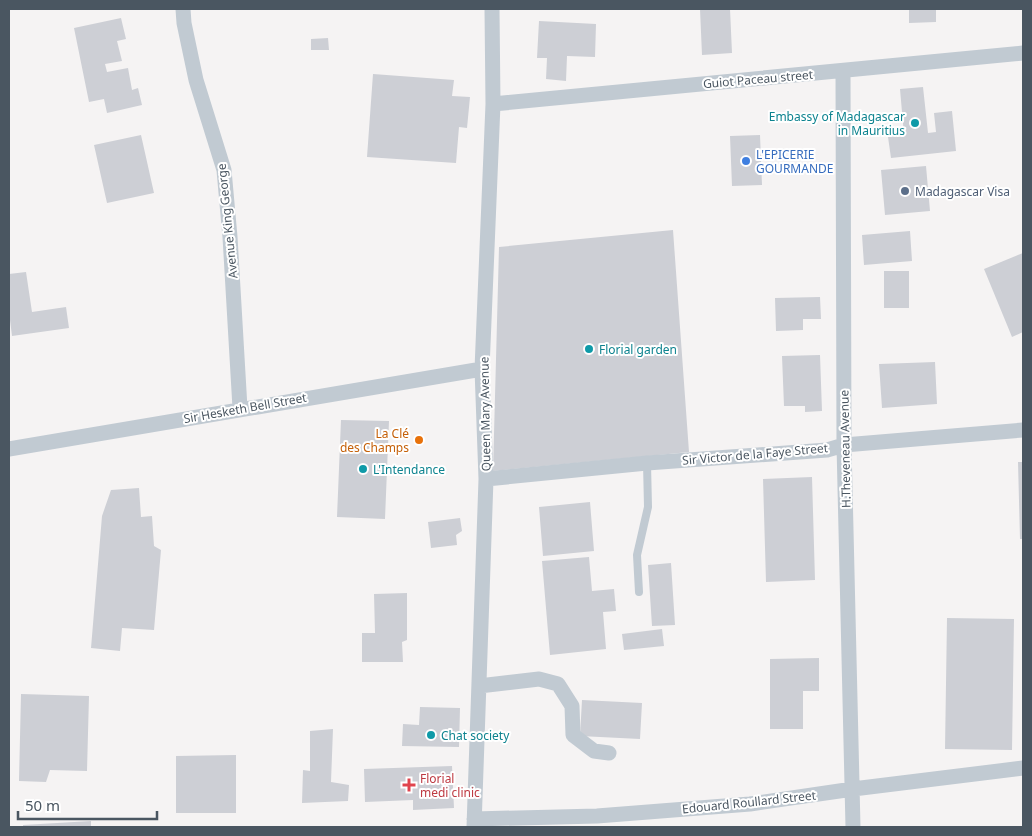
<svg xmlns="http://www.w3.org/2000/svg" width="1032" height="836" font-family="'Noto Sans',sans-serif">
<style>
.building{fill:#cdcfd5}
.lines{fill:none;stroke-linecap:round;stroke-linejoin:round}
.lane{stroke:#c1cad2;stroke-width:8}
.street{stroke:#c1cad2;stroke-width:15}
.culture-dot{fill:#0f9aa8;stroke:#fff;stroke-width:2}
.shop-dot{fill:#3f7fe0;stroke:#fff;stroke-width:2}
.service-dot{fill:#5c6f8a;stroke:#fff;stroke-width:2}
.food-dot{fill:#e8710a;stroke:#fff;stroke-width:2}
.health-dot{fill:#e0444e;stroke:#fff;stroke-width:2}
.labels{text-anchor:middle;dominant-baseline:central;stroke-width:4;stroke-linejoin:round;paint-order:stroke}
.street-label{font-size:12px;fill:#4a5661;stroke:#fff}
.culture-label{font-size:12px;fill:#0d838f;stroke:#fff;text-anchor:start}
.shop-label{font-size:12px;fill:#366cbe;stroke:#fff;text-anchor:start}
.service-label{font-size:12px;fill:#4e5e75;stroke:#fff;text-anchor:start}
.food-label{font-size:12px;fill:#c56008;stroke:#fff;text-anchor:end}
.health-label{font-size:12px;fill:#be3a42;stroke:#fff;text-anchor:start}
</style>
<rect width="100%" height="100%" fill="#f5f3f3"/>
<!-- building -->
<path class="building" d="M700,9H730L732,53L702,55Z
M909,9H936V22L909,23Z
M121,18L126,39L117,41L122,61L105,64L107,72L128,68L132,90L138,88L142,105L107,113L104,99L89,102L74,28Z
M539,21L596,24L595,57L567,56L566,81L546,79L547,58H537Z
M328,38L329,50H311V39Z
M373,74L454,80L452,96L470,97L467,128L459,127L456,163L367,157Z
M923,87L928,133L936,132L934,113L952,111L956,151L891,158L888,137L904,135L900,89Z
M141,135L154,193L107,203L94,145Z
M760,135L762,185L732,186L730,136Z
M926,166L930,211L885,215L881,170Z
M673,230L689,452L493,471L499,247Z
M910,231L912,261L864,265L862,235Z
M1023,253V332L1012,337L984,269Z
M884,271H909V308H884Z
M26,272L32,312L66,307L69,328L12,336L9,312V274Z
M820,297L821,319H803V330L776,331L775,298Z
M820,355L822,411L805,412V406H784L782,356Z
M935,362L937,404L882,408L879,364Z
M341,420L389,421L385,519L337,517Z
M1018,462H1023V539H1020Z
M812,477L815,580L766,582L763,479Z
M139,488L141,517L152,516L154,546L161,550L154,630L122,628L120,651L91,648L102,516L111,490Z
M590,502L594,551L543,556L539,507Z
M460,518L462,531L456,535L457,545L431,548L428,522Z
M589,557L592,591L614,589L616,611L603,612L606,649L550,655L542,561Z
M671,563L675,625L652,626L648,565Z
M407,593V640L402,642L403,662H362V633H375L374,594Z
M947,618L1014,619L1012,750L945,749Z
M662,629L664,646L624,650L622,634Z
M819,658V691H803V729H770V659Z
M21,694L89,696L87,771L50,770L46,782L19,781Z
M582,700L642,703L640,739L580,736Z
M420,707L460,708L459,747L402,746L403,724L419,725Z
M333,729L331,782L349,785L348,801L302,803L303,770L310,771V731Z
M236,755V813H176V756Z
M452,766L454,808L413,810V800L365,802L364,769Z
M91,821V827H23V825Z"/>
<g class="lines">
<!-- lane -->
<path class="lane" d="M639,592L637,555L648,507L647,463"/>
<!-- street -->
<path class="street" d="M183,9L184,23L196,80L224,170L230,237L240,408
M843,71L844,445L853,827
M493,104L1023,53
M9,449L482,369
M486,479L647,463L827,450L844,445L1023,430
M479,686L539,679L558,684L572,706L573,735L594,751L609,753
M474,819L597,816L750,804L853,789L1023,768
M474,827L486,479L482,369L493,104L492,9"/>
</g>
<!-- markers -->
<g class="culture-dot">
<circle cx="915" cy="123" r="5"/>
<circle cx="589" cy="349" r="5"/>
<circle cx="363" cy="469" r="5"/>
<circle cx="431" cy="735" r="5"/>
</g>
<circle class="shop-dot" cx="746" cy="161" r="5"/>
<circle class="service-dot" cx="905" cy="191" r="5"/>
<circle class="food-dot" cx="419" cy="440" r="5"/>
<path class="health-dot" d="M406.5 777.5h5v5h5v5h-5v5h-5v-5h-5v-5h5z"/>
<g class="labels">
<!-- street labels -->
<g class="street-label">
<text transform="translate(758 79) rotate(-5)">Guiot Paceau street</text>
<text transform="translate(227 221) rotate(-96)">Avenue King George</text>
<text transform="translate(245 408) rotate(-10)">Sir Hesketh Bell Street</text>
<text transform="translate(485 414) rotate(-91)">Queen Mary Avenue</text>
<text transform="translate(845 449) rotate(-91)">H.Theveneau Avenue</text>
<text transform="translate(755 454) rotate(-5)">Sir Victor de la Faye Street</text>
<text transform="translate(749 802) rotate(-6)">Edouard Roullard Street</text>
</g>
<!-- culture labels -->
<g class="culture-label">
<text x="905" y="116" text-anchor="end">Embassy of Madagascar<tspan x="905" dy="14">in Mauritius</tspan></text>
<text x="599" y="349">Florial garden</text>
<text x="373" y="469">L'Intendance</text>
<text x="441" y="735">Chat society</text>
</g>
<!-- shop labels -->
<g class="shop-label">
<text x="756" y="154">L'EPICERIE<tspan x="756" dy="14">GOURMANDE</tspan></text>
</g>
<!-- service labels -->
<g class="service-label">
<text x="915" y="191">Madagascar Visa</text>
</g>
<!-- food labels -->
<g class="food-label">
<text x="409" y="433">La Clé<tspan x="409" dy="14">des Champs</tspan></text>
</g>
<!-- health labels -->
<g class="health-label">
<text x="420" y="778">Florial<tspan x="420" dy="14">medi clinic</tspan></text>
</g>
</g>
<!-- border -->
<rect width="1032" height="836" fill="none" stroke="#4a5661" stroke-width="20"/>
<!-- scale -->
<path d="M18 811v8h139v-8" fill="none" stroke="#4a5661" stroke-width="2.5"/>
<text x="25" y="811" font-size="15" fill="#4a5661" stroke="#ffffff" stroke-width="4" paint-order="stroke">50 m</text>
</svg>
